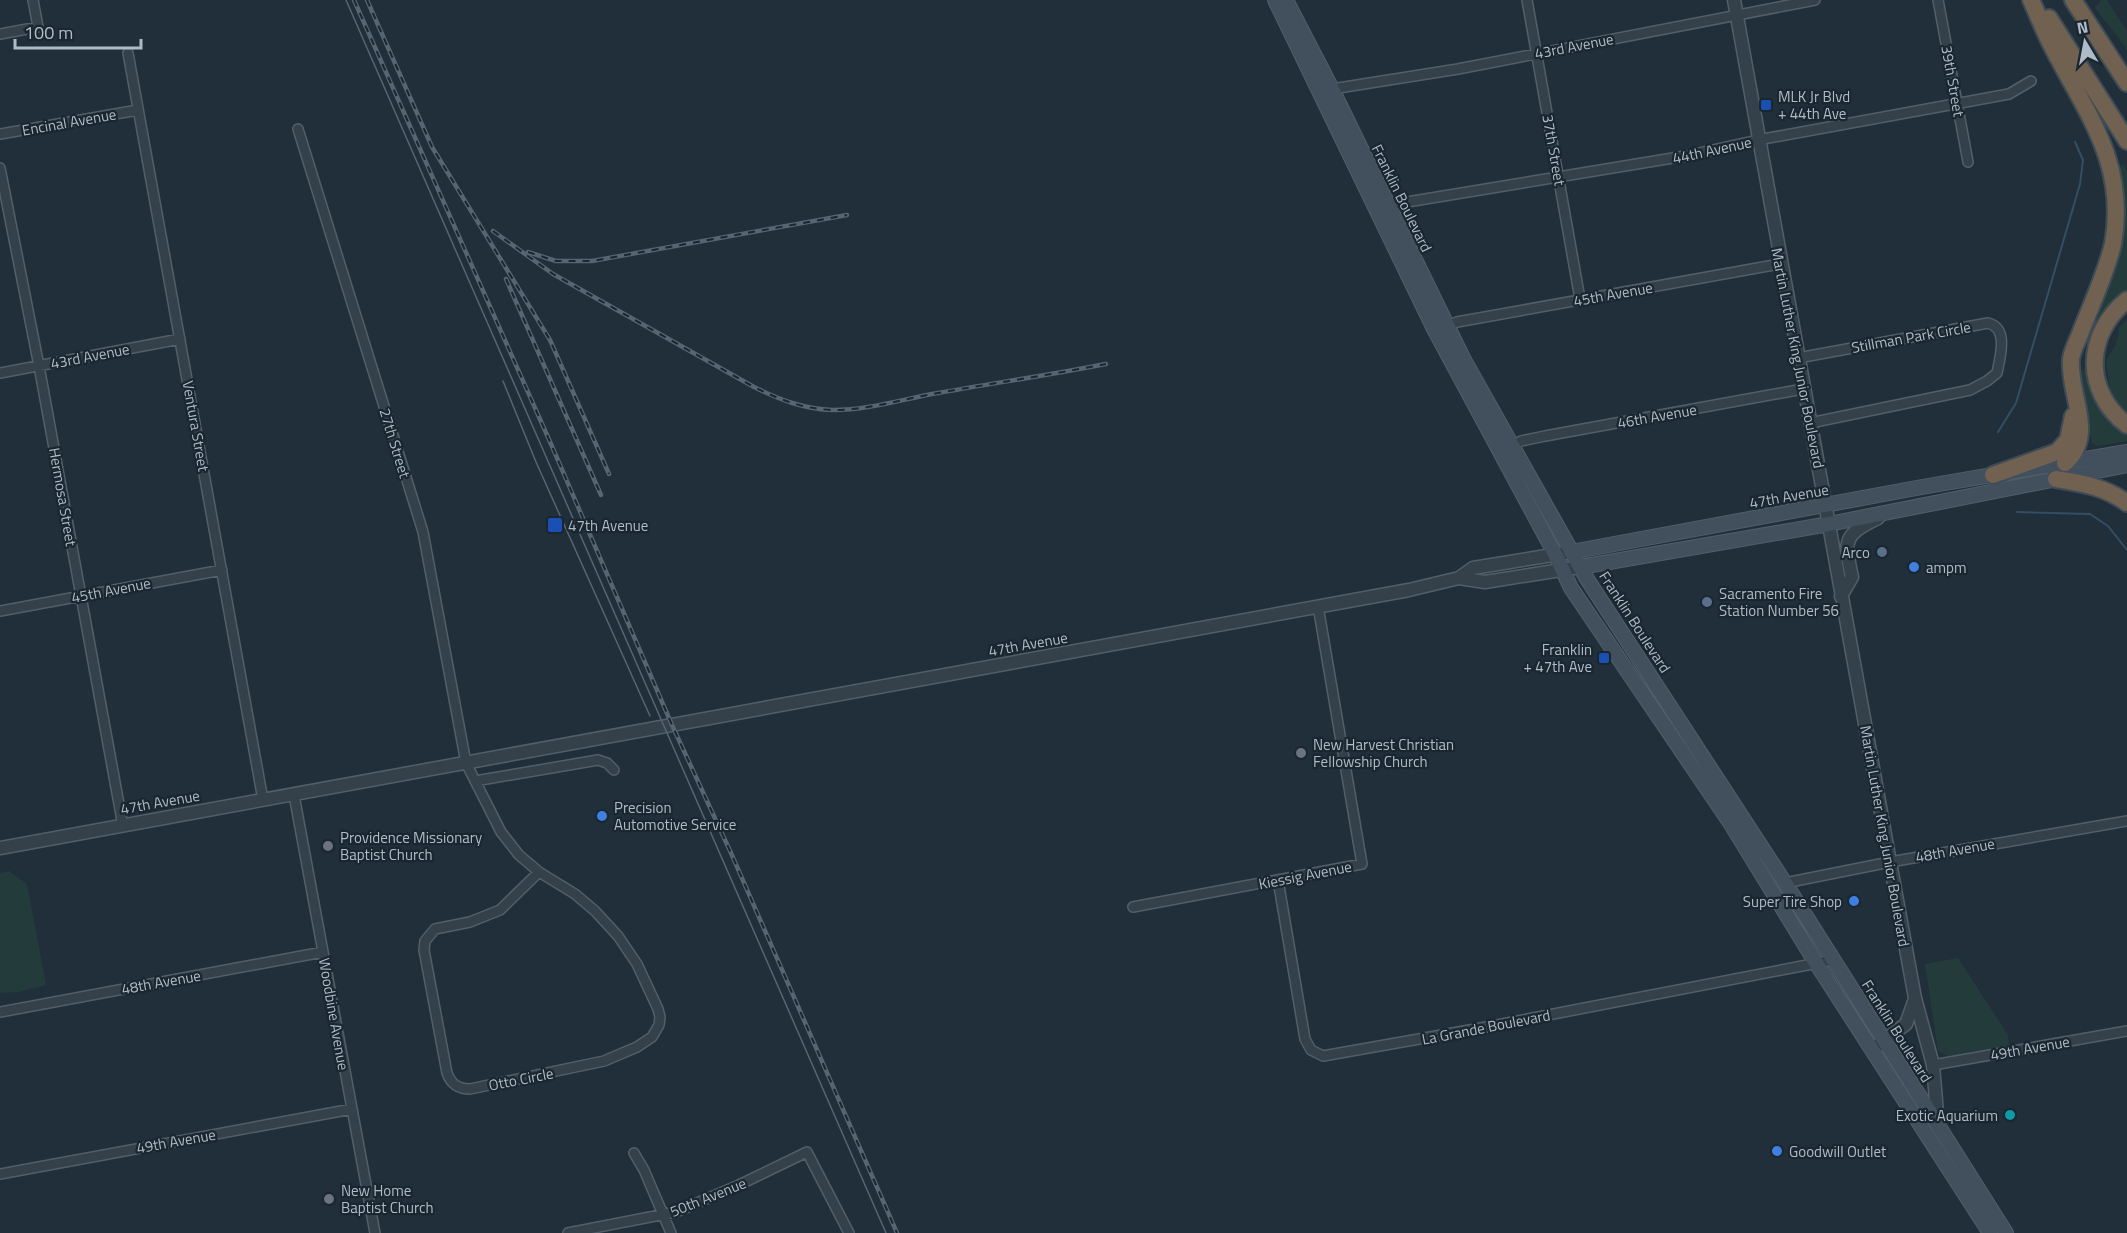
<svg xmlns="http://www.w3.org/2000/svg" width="2127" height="1233" font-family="'Titillium Web',sans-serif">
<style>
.green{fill:#233c3b}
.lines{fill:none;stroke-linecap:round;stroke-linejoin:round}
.stream{stroke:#344e63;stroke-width:2}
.minor-casing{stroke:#525f69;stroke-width:12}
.tertiary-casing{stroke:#525f69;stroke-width:15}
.secondary-casing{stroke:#525f69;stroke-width:16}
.motorway-casing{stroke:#3f4c56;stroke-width:20}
.minor{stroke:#34414b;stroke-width:9}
.tertiary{stroke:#34414b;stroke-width:12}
.secondary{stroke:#42505e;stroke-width:14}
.motorway{stroke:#716151;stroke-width:16}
.tram{stroke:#566572;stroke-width:1.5}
.rail-casing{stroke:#566572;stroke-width:4.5}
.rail{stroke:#1a2630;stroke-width:2;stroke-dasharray:7;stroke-linecap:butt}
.transit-dot{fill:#1a4fb4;stroke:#1a2630;stroke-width:2}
.service-dot{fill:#5c6f8a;stroke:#1a2630;stroke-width:2}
.shop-dot{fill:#3f7fe0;stroke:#1a2630;stroke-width:2}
.worship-dot{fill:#6b7280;stroke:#1a2630;stroke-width:2}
.culture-dot{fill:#0f9aa8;stroke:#1a2630;stroke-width:2}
.labels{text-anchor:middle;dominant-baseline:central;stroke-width:4.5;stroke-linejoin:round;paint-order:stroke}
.street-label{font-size:15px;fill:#afbcc7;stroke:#1a2630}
.poi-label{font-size:15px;fill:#afbcc7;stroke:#1a2630;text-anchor:start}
</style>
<rect width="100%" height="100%" fill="#212f3b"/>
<!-- green -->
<path class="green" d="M2101,0H2107L2127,31V49L2095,8Z
M2123,164L2127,170V294L2102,316L2097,314L2124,228L2122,223L2118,168Z
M2127,320V414C2111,402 2107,377 2106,359C2114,351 2119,338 2119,327Z
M2088,369C2093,401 2102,412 2127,431V441L2097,446L2092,443L2079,370Z
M9,871L27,884L46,985L18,992L0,993V873Z
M1958,958L2008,1035L2009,1046L1950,1057L1938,1051L1925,964Z"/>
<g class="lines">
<!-- stream -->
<path class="stream" d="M1998,432L2016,403L2080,184L2083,160L2075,142
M2017,512L2090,514L2108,526L2127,550"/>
<!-- minor casing -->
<g class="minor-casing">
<path id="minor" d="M1527,0L1580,299
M1938,0L1968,162
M0,34L38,27L33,0
M128,53L263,800
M1332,89L1458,69L1815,0
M298,129L423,532L466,763L501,832L519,855L539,872L575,894L595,911L618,936L637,964L658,1009L660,1017L659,1025L652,1037L637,1047L604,1061L470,1089C458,1089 451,1084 447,1073L424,950L425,941L435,929L470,922L500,910L539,872
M0,134L138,110
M0,168L39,366L123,826
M1389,205L1685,156L1758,140L2009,94L2031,81
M1447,326L1457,322L1780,264
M1798,358L1988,323C2009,328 2000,357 1997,373L1987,381L1970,390L1810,423
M0,373L180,339
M1512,446L1521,441L1545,436L1803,389
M0,611L222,570
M475,781L598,760L607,763L614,770
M294,795L375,1233
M1278,880L1305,1039L1311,1050L1323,1056L1481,1028L1833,960
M1785,883L1890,862L2127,821
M1133,907L1362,864L1318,606
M0,1012L323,952
M1933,1065L2127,1031
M634,1153L644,1170L671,1233
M0,1174L352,1109
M568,1233L676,1212L739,1185L807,1152L849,1233"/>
</g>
<!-- tertiary casing -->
<g class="tertiary-casing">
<path id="tertiary" d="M1734,0L1890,862L1915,998L1933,1065L1938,1125
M1459,578L1473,568L1571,552
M1841,596L1852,577C1844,540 1843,535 1878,518
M0,848L1409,590L1459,578L1485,582L1580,567
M1873,1049L1906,1024L1915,999"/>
</g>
<!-- secondary casing -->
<g class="secondary-casing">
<path id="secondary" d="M1275,0L1434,329L1555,554L1571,588L1731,824L1816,963L1990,1233
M1286,0L1332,89L1464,360L1587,579L1785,883L2006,1233
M1571,552L1922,487L2127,452
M1580,567L1829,524L2127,465"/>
</g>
<!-- motorway casing -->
<g class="motorway-casing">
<path id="motorway" d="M2031,0C2039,17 2045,34 2054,50C2088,116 2127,164 2113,244C2106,273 2093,301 2082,329C2079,338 2072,350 2071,359C2068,395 2097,434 2065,463
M2073,0L2127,83
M2049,18L2127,141
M2127,300C2085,334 2083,391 2127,425
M1993,475L2057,452L2068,440L2073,416
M2056,479C2082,483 2105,487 2127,503"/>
</g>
<!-- minor -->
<use href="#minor" class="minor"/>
<!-- tertiary -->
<use href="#tertiary" class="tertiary"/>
<!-- secondary -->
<use href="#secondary" class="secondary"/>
<!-- motorway -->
<use href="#motorway" class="motorway"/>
<!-- tram -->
<path class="tram" d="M346,0L886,1233
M503,381L536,462L650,716"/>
<!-- rail casing -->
<g class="rail-casing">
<path id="rail" d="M354,0L551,444L672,725L731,853L897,1233
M367,0L432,147L550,340L609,474
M493,231L553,274L754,387C780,400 804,409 833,410C869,410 903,399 938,393C994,383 1050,375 1106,364
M528,252L556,261H592L847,215
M506,279L601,495"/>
</g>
<!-- rail -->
<use href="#rail" class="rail"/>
</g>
<!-- markers -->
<g class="transit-dot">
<rect x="1760" y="99" width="12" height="12" rx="3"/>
<rect x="547" y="517" width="16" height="16" rx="3"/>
<rect x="1598" y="652" width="12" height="12" rx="3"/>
</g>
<g class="service-dot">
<circle cx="1882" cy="552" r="6"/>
<circle cx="1707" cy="602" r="6"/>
</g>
<g class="shop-dot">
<circle cx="1914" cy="567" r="6"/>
<circle cx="602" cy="816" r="6"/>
<circle cx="1854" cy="901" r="6"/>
<circle cx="1777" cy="1151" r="6"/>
</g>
<g class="worship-dot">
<circle cx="1301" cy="753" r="6"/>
<circle cx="328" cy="846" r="6"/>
<circle cx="329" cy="1199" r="6"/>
</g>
<circle class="culture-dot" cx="2010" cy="1115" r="6"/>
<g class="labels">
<!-- street labels -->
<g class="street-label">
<text transform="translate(1574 46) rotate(-11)">43rd Avenue</text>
<text transform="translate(1953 81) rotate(80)">39th Street</text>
<text transform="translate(69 122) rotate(-10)">Encinal Avenue</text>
<text transform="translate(1554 150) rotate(80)">37th Street</text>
<text transform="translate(1712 150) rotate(-12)">44th Avenue</text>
<text transform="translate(1402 198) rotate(64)">Franklin Boulevard</text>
<text transform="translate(1613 294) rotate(-10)">45th Avenue</text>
<text transform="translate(1911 337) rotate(-10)">Stillman Park Circle</text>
<text transform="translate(90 356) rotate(-11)">43rd Avenue</text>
<text transform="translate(1798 358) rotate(79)">Martin Luther King Junior Boulevard</text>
<text transform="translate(1657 416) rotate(-10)">46th Avenue</text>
<text transform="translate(196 426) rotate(80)">Ventura Street</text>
<text transform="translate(395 443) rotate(73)">27th Street</text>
<text transform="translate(1789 496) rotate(-10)">47th Avenue</text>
<text transform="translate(63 497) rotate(80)">Hermosa Street</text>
<text transform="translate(111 590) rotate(-11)">45th Avenue</text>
<text transform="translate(1635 622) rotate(57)">Franklin Boulevard</text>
<text transform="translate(1028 644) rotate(-10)">47th Avenue</text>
<text transform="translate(160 802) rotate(-10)">47th Avenue</text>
<text transform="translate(1885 836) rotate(80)">Martin Luther King Junior Boulevard</text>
<text transform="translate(1955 850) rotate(-10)">48th Avenue</text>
<text transform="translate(1305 875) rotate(-11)">Kiessig Avenue</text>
<text transform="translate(161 982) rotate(-10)">48th Avenue</text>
<text transform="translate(334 1014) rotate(80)">Woodbine Avenue</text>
<text transform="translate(1486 1027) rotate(-11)">La Grande Boulevard</text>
<text transform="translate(1897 1031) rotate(58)">Franklin Boulevard</text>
<text transform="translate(2030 1048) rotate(-10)">49th Avenue</text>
<text transform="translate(521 1079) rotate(-11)">Otto Circle</text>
<text transform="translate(176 1141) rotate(-10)">49th Avenue</text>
<text transform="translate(708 1197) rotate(-22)">50th Avenue</text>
</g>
<!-- poi labels -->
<g class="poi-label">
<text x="1778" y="96">MLK Jr Blvd<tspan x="1778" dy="17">+ 44th Ave</tspan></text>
<text x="568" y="525">47th Avenue</text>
<text x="1870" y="552" text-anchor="end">Arco</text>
<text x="1926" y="567">ampm</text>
<text x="1719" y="593">Sacramento Fire<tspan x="1719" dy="17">Station Number 56</tspan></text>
<text x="1592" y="649" text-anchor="end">Franklin<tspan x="1592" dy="17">+ 47th Ave</tspan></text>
<text x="1313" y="744">New Harvest Christian<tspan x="1313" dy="17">Fellowship Church</tspan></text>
<text x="614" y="807">Precision<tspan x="614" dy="17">Automotive Service</tspan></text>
<text x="340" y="837">Providence Missionary<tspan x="340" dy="17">Baptist Church</tspan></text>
<text x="1842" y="901" text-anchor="end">Super Tire Shop</text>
<text x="1998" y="1115" text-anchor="end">Exotic Aquarium</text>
<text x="1789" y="1151">Goodwill Outlet</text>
<text x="341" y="1190">New Home<tspan x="341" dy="17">Baptist Church</tspan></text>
</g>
</g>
<!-- north arrow -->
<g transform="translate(2085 42) rotate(350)" stroke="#1a2630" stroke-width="4.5" paint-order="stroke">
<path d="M0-4.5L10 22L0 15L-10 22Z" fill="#afbcc7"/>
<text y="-9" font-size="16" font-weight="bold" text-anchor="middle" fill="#afbcc7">N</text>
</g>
<!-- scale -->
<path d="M15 39v9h126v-9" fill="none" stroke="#afbcc7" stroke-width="3"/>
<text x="24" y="39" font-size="18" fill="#afbcc7" stroke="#1a2630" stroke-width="4.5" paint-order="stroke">100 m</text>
</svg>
